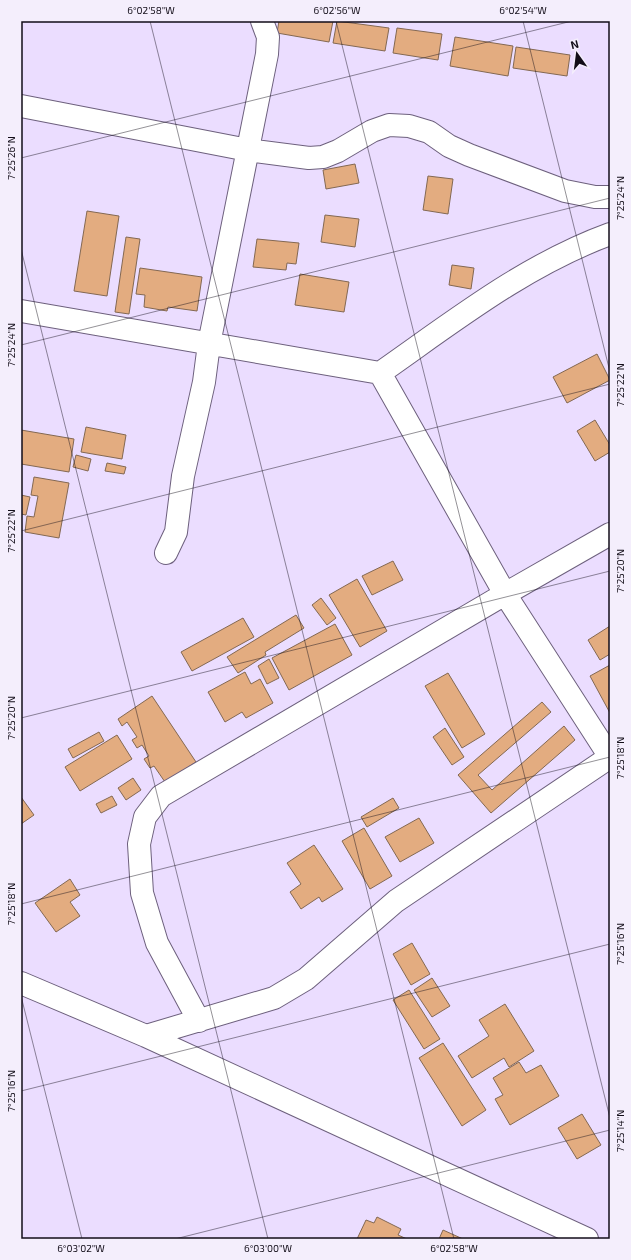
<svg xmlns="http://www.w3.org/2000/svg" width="631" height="1260" font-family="'Exo 2',sans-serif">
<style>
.building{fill:#e3ac80;stroke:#836852}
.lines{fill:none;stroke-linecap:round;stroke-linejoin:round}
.minor-casing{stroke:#6d607d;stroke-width:24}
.minor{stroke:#fff;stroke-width:22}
.ticks{fill:none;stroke:#120d18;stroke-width:1;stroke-opacity:0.45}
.neatline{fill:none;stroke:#120d18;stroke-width:1.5}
.ticks-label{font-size:10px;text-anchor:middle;fill:#120d18}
</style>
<rect width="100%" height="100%" fill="#ebddff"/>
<!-- building -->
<path class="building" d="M279,21H333L329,42L277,33Z
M337,21L389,28L385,51L333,43Z
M397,28L442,34L438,60L393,53Z
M455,37L513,46L508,76L450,66Z
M516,47L570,55L567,76L513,68Z
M355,164L359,183L326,189L323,170Z
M428,176L453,179L448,214L423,210Z
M87,211L119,216L107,296L74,291Z
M325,215L359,219L355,247L321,242Z
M126,237L140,239L129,314L115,312Z
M257,239L299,243L296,264L287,263L286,270L253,267Z
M452,265L474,268L471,289L449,285Z
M140,268L202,277L197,311L168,307L167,311L144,307L145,295L136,294Z
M300,274L349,282L344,312L295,305Z
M597,354L610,380L567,403L553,377Z
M595,420L610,445V452L595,461L577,431Z
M86,427L126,435L122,459L81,452Z
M21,430L74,439L69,472L21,464Z
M76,455L91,459L88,471L73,467Z
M107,463L126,467L124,474L105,471Z
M34,477L69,483L59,538L25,532L27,516L34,517L38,496L31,495Z
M21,495L30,497L26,515L21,514Z
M393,561L403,580L372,595L362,576Z
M357,579L387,631L360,647L329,595Z
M321,598L336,618L327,625L312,605Z
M296,615L304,628L265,652L266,655L238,673L227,657Z
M243,618L254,637L192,671L181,652Z
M335,624L352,655L289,690L272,658Z
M610,626V654L600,660L588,640Z
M269,659L279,678L267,684L258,666Z
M610,665V713L590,676Z
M245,672L251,684L260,679L273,703L246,718L242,712L225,722L208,692Z
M448,673L485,734L462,748L425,686Z
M152,696L196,762L165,782L154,766L150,768L144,759L149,756L142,745L137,748L132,740L137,737L127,722L122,726L118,719Z
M542,702L551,712L478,775L492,790L564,726L575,740L491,813L458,775Z
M445,728L464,757L452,765L433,737Z
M99,732L104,741L73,758L68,749Z
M117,735L132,759L80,791L65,767Z
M133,778L141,790L126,800L118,788Z
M112,796L117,805L101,813L96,804Z
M21,797L34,815L21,824Z
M393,798L399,808L367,827L361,817Z
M419,818L434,843L400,862L385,837Z
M364,828L392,876L370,889L342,841Z
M314,845L343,889L322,902L319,897L301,909L290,892L301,884L287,863Z
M70,879L80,895L70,902L80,916L56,932L35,903Z
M412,943L430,974L411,985L393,954Z
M432,978L450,1006L432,1017L414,990Z
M409,990L440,1039L424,1049L393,1000Z
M505,1004L534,1051L509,1067L504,1058L472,1078L458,1056L489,1036L479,1020Z
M443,1043L486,1110L462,1126L419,1058Z
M519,1062L526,1073L541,1065L559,1096L510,1125L495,1099L503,1095L493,1078Z
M582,1114L601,1145L577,1159L558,1128Z
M377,1217L401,1229L398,1235L407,1239H357L366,1220L374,1223Z
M443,1230L463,1239H439Z"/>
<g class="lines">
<!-- minor casing -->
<g class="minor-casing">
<path id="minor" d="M21,106L248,150L309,158L323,157L338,151L372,131L389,125L409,126L429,132L449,146L469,155L565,191L595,197H610
M610,234C525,265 453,322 380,373L505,594L610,534
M21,311L380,373
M166,553L176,532L183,476L204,382L209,344L267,54L268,37L262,21
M21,983L146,1036L587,1239
M199,1021L157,943L142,893L139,844L145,817L161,796L505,594L610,757
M146,1036L274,998L306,979L396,901L610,757"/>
</g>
<!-- minor -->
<use href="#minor" class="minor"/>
</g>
<!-- ticks -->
<path class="ticks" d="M150,21L454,1239M336,21L610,1118M523,21L610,372M21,158L572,21M21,249L268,1239M21,345L610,198M21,531L610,384M21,718L610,571M21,904L610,757M21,996L82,1239M21,1091L610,944M175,1239L610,1130"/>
<!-- border -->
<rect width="631" height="1260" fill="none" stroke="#f4eefc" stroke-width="44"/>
<!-- north arrow -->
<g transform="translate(577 54) rotate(346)" stroke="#f4eefc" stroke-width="3" paint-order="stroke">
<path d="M0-3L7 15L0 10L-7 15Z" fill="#120d18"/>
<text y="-6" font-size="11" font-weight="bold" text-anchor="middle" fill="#120d18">N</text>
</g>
<rect x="22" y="22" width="587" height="1216" class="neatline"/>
<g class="ticks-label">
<text x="151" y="14">6°02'58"W</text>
<text x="337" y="14">6°02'56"W</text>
<text x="523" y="14">6°02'54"W</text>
<text transform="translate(11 158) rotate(-90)" y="4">7°25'26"N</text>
<text transform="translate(620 198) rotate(-90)" y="4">7°25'24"N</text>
<text transform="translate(11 345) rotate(-90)" y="4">7°25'24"N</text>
<text transform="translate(620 385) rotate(-90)" y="4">7°25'22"N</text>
<text transform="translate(11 531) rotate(-90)" y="4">7°25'22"N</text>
<text transform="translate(620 571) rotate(-90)" y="4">7°25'20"N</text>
<text transform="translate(11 718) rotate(-90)" y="4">7°25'20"N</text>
<text transform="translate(620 758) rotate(-90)" y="4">7°25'18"N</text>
<text transform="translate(11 904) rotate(-90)" y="4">7°25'18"N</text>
<text transform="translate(620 944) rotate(-90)" y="4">7°25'16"N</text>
<text transform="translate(11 1091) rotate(-90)" y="4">7°25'16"N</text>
<text transform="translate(620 1131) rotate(-90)" y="4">7°25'14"N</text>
<text x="81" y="1252">6°03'02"W</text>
<text x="268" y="1252">6°03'00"W</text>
<text x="454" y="1252">6°02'58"W</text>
</g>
</svg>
